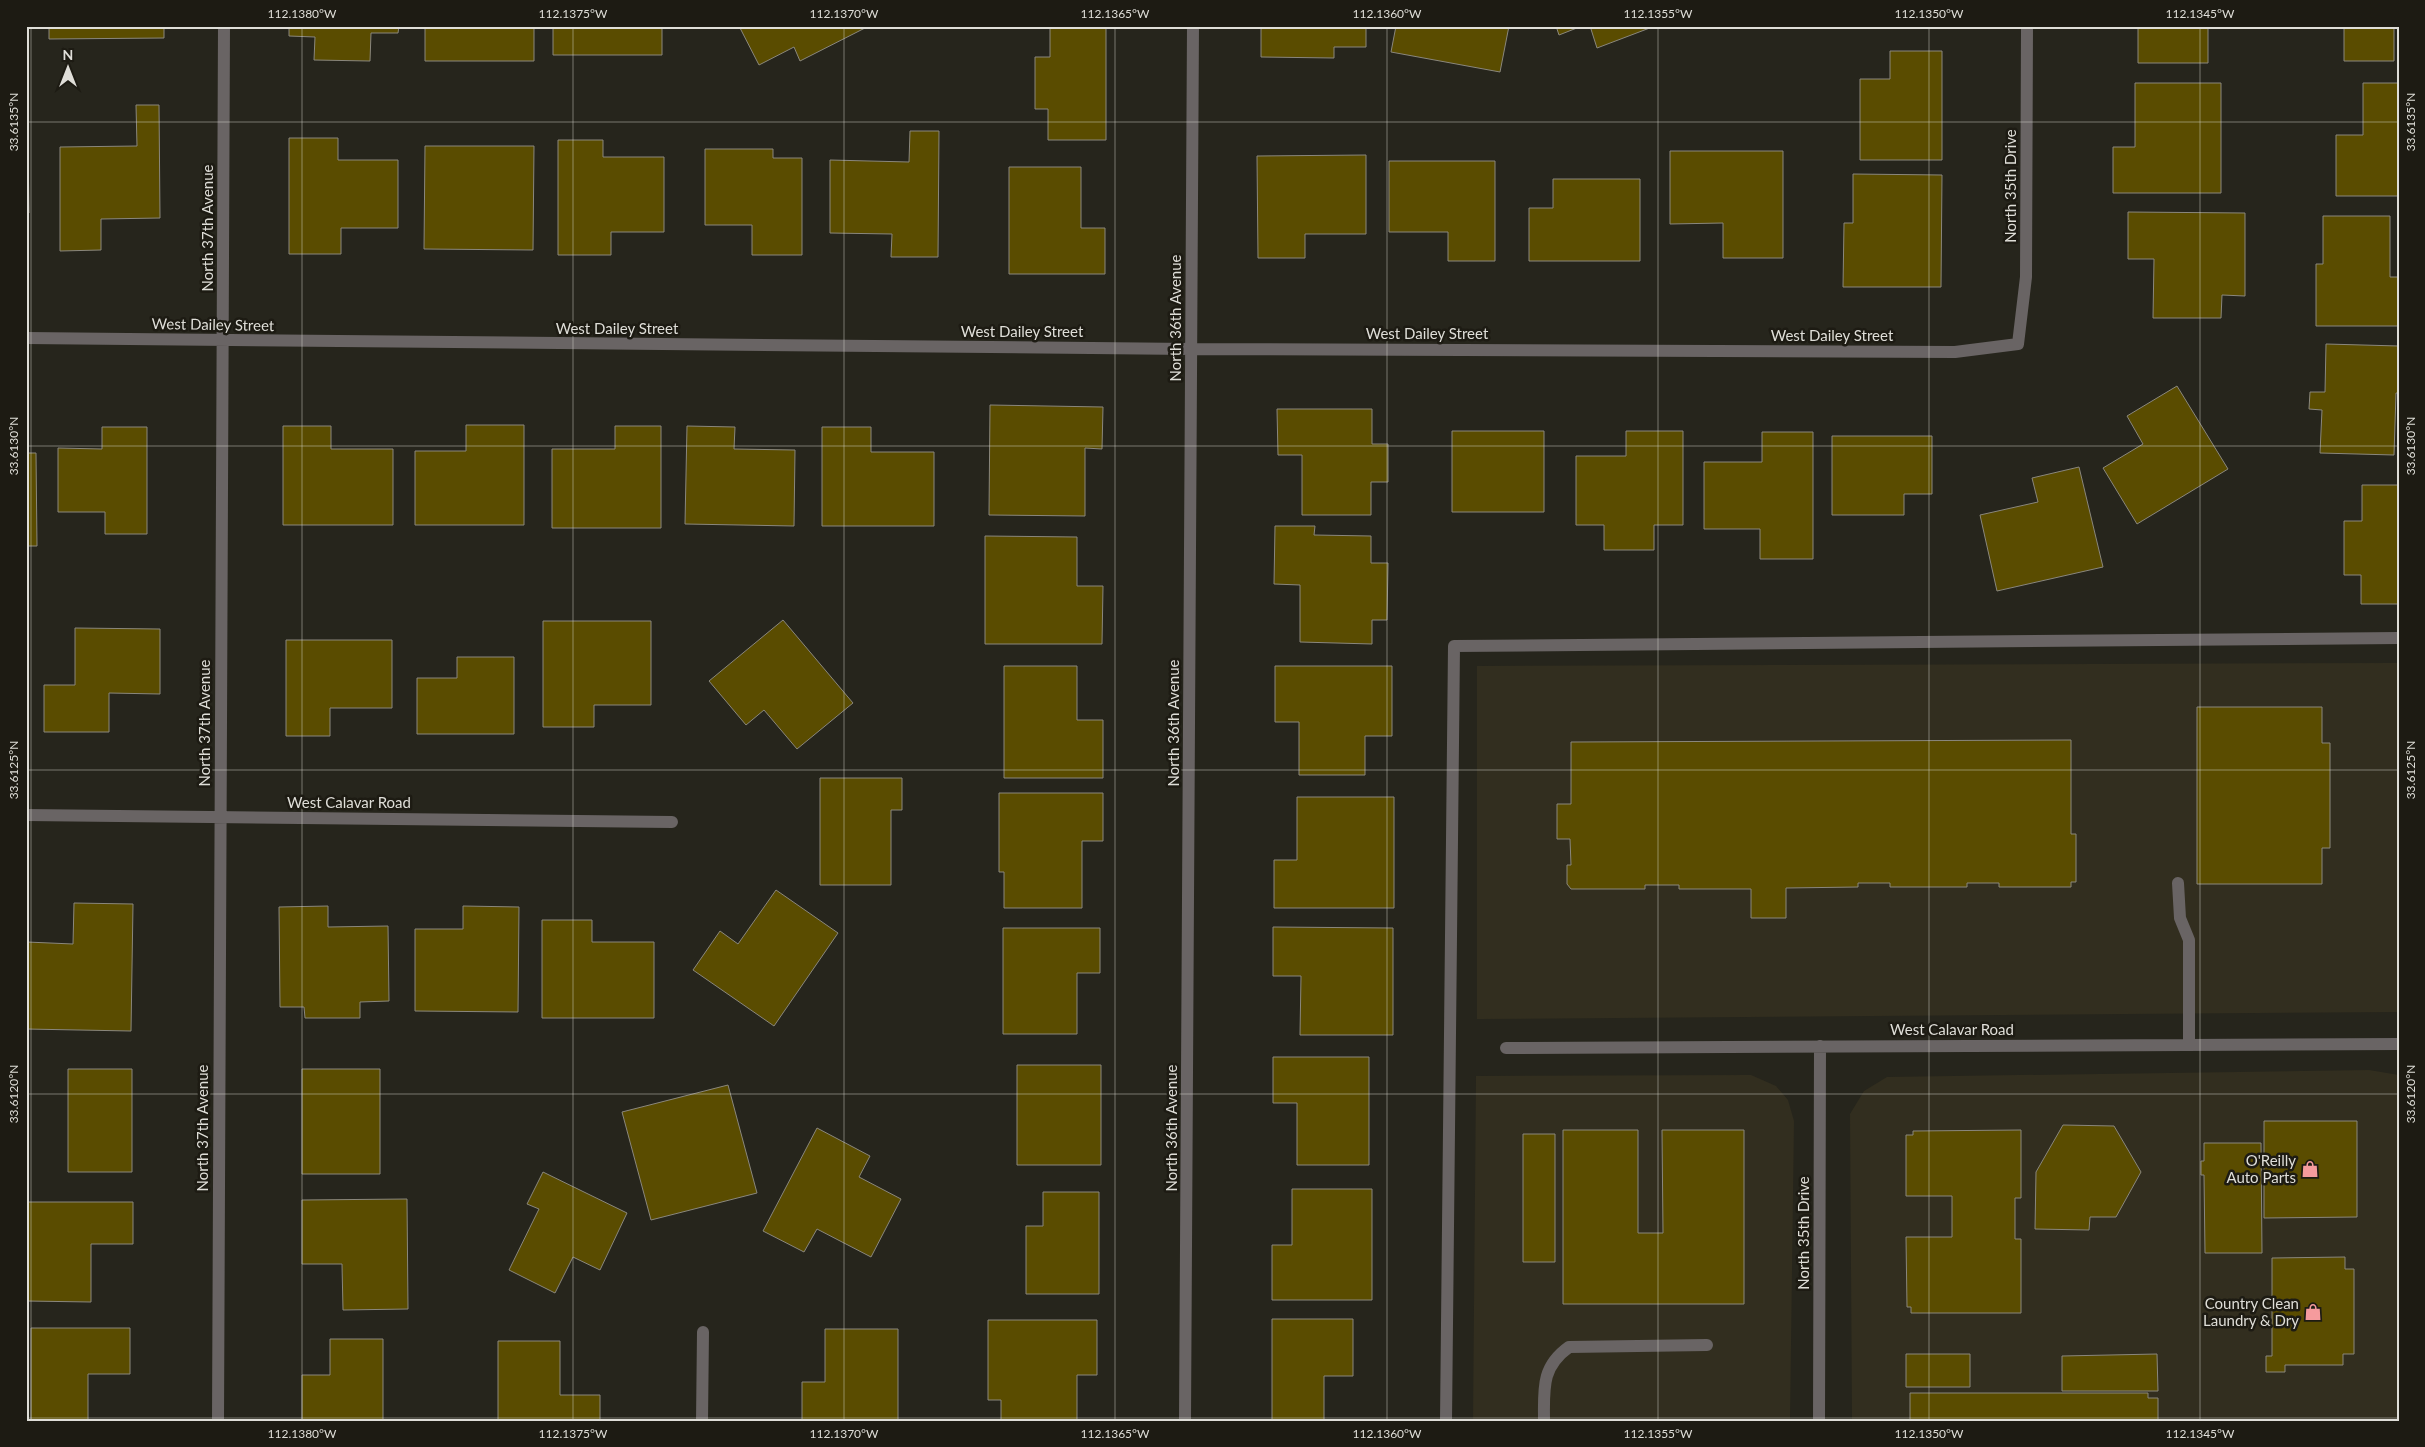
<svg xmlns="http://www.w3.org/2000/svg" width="2425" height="1447" font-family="Lato,sans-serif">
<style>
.built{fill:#322e1f}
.building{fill:#5a4c00;stroke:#8a877d}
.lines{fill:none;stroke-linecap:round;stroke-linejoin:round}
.minor{stroke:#696464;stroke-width:12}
.ticks{fill:none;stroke:#dfded8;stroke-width:1;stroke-opacity:0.45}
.labels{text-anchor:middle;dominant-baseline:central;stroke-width:5;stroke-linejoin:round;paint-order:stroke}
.street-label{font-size:15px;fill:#dfded8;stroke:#1d1b13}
.poi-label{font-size:15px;fill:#dfded8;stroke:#1d1b13;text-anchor:end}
.neatline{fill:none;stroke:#dfded8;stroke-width:2}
.ticks-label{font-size:12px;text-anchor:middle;fill:#dfded8}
</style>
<rect width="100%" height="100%" fill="#26251c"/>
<!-- built -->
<path class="built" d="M2399,663V1012L1477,1019V666Z
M2369,1070L2399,1075V1421H1852L1850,1114L1864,1091L1887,1077Z
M1751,1075L1776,1086L1788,1100L1794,1121L1790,1421H1473L1476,1076Z"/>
<!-- building -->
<path class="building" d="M49,26H164V38L49,39Z
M289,26H399L398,33H371L370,61L314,60L315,37L289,36Z
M425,26H534V61H425Z
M553,26H662V55H553Z
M739,26H864L865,28L800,61L794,47L759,65Z
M1050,26H1106V140H1048V109H1035V57H1050Z
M1261,26H1366V47H1334V58L1261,57Z
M1396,26H1509L1500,72L1391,52Z
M1556,26H1582L1559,35Z
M1590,26H1655L1597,48Z
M1852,26H1942V28H1852Z
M2138,26H2228V28H2208V63H2138Z
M2344,26H2394V61H2344Z
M1890,51H1942V160H1860V79H1890Z
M2135,83H2221V193H2113V147H2135Z
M2363,83H2399V196H2336V135H2363Z
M136,105H159L160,218L101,219V250L60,251V147L137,146Z
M910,131H939L938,257H891L892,234L830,233V160L909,162Z
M289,138H338V160H398V228H341V254H289Z
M558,140H603V157H664V232H611V255H558Z
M425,146H534L533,250L424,249Z
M26,149H28L29,213H26Z
M705,149H773V158H802V255H752V225H705Z
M1670,151H1783V258H1723V223L1670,224Z
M1366,155V234H1305V258H1258L1257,156Z
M1389,161H1495V261H1448V232H1389Z
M1009,167H1081V228H1105V274H1009Z
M1853,174L1942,175L1941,287H1843L1844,223H1853Z
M1553,179H1640V261H1529V208H1553Z
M2128,212L2245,213V296L2222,295L2221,318H2153L2154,259H2128Z
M2323,216H2390V277H2399V326H2316V264H2323Z
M2326,344L2399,346V393H2396L2394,455L2320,453L2322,410L2309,409L2310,392H2325Z
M2177,386L2228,469L2137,524L2103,468L2143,444L2127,416Z
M990,405L1103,407L1102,449L1085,448V516L989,515Z
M1277,409H1372V444H1388V482H1371V515H1302V455H1278Z
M466,425H524V525H415V451H466Z
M283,426H331V449H393V525H283Z
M615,426H661V528H552V449H615Z
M687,426L735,427L734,449L795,450L794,526L685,524Z
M102,427H147V534H105V512H58V448L102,449Z
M822,427H871V452H934V526H822Z
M1452,431H1544V512H1452Z
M1626,431H1683V525H1654V550H1604V525H1576V456H1626Z
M1762,432H1813V559H1760V529H1704V462H1762Z
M1832,436H1932V494H1904V515H1832Z
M26,453H36L37,546H26Z
M2079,467L2103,567L1997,591L1980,515L2038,502L2032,478Z
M2362,485H2399V604H2361V575H2344V521H2362Z
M1275,526H1315L1314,535L1371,536V563H1388L1387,620H1372V644L1300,642V585L1274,584Z
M985,536L1077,537V586H1103L1102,644H985Z
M783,620L853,703L797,749L764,710L746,725L709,681Z
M543,621H651V705H594V727H543Z
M75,628L160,629V694L109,693V732H44V685H75Z
M286,640H392V708H330V736H286Z
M457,657H514V734H417V678H457Z
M1004,666H1077V720H1103V778H1004Z
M1275,666H1392V736H1365V775H1299V722H1275Z
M2197,707H2322V743H2330V848H2322V884H2197Z
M2071,740V834H2076V882H2071V887H1999V883H1967V887H1890V883H1858V887L1786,888V918H1751V889H1679V885H1645V889H1571L1567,884V865H1571L1570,839H1557V804H1571V742Z
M820,778H902V810H891V885H820Z
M999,793H1103V841H1082V908H1004V872H999Z
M1297,797H1394V908H1274V860H1297Z
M776,890L838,933L774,1026L693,970L720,931L738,944Z
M74,903L133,904L131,1031L26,1029L27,942L73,944Z
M328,906V927L388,926L389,1001L360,1002V1018H305L304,1007H280L279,907Z
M463,906L519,907L518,1012L415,1011V929H463Z
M542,920H592V942H654V1018H542Z
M1273,927L1393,928V1035H1300L1301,976H1273Z
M1003,928H1100V973H1077V1034H1003Z
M1273,1057H1369V1165H1297V1103H1273Z
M1017,1065H1101V1165H1017Z
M68,1069H132V1172H68Z
M302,1069H380V1174H302Z
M728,1085L757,1193L651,1220L622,1112Z
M2264,1121H2357V1217L2264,1218Z
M2063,1125L2114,1126L2141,1172L2116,1217H2090L2089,1230L2035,1229L2036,1172Z
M817,1128L870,1156L859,1177L901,1199L871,1257L817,1229L804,1252L763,1231Z
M1563,1130H1638V1233H1663L1662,1130H1744V1304H1563Z
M2021,1130V1198H2015V1239H2021V1313H1911V1307H1907L1906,1237H1952V1196H1906V1135H1913V1131Z
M1523,1134H1555V1262H1523Z
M2204,1143H2261L2262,1253H2205L2204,1175H2201V1161H2204Z
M543,1172L627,1213L600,1270L573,1257L555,1293L509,1270L539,1209L527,1204Z
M1292,1189H1372V1300H1272V1245H1292Z
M1043,1192H1099V1294H1026V1226H1043Z
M407,1199L408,1309L343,1310L342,1264H302V1200Z
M26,1202H133V1244H91V1302L26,1301Z
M2345,1257V1269H2354V1354H2343V1365H2285V1372H2266V1356H2272V1258Z
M1272,1319H1353V1376H1324V1421H1272Z
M988,1320H1097V1375H1077V1421H1001V1400H988Z
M31,1328H130V1374H88V1421H31Z
M825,1329H898V1421H802V1382H825Z
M330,1339H383V1421H302V1375H330Z
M498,1341H560V1395H600V1421H498Z
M1906,1354H1970V1387H1906Z
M2157,1354L2158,1391H2062V1356Z
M1910,1393H2148V1398H2158V1421H1910Z"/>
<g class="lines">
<!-- minor -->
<path class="minor" d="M26,338L1191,349L1955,352L2018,344L2026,277L2027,26
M26,815L672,822
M2178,883L2180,918L2189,940V1043
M1506,1048L2399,1044
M218,1421L224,26
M702,1421L703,1332
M1185,1421L1193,26
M1446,1421L1454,646L2399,638
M1544,1421C1544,1389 1541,1367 1569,1347L1707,1345
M1819,1421L1820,1046"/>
</g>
<!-- ticks -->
<path class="ticks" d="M31,26V1421M302,26V1421M573,26V1421M844,26V1421M1115,26V1421M1387,26V1421M1658,26V1421M1929,26V1421M2200,26V1421M26,122H2399M26,446H2399M26,770H2399M26,1094H2399M26,1418H2399"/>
<!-- icons -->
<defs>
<g id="shop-bare" transform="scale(1.35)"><path d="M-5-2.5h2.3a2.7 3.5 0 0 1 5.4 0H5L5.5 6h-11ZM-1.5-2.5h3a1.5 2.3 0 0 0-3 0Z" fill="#f59b9d" stroke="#1d1b13" stroke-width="2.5" paint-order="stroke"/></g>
</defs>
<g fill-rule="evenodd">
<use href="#shop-bare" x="2310" y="1169"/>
<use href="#shop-bare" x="2313" y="1312"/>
</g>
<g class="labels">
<!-- street labels -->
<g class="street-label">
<text transform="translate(2010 186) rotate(-90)">North 35th Drive</text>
<text transform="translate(207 228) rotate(-90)">North 37th Avenue</text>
<text transform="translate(1175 318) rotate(-90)">North 36th Avenue</text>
<text transform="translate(213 324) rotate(1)">West Dailey Street</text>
<text x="617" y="328">West Dailey Street</text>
<text x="1022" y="331">West Dailey Street</text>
<text x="1427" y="333">West Dailey Street</text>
<text x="1832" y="335">West Dailey Street</text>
<text transform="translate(204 723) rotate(-90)">North 37th Avenue</text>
<text transform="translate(1173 723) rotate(-90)">North 36th Avenue</text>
<text x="349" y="802">West Calavar Road</text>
<text x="1952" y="1029">West Calavar Road</text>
<text transform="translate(202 1128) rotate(-90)">North 37th Avenue</text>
<text transform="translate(1171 1128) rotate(-90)">North 36th Avenue</text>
<text transform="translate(1803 1233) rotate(-90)">North 35th Drive</text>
</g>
<!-- poi labels -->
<g class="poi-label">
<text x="2296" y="1160">O'Reilly<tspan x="2296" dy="17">Auto Parts</tspan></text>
<text x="2299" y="1303">Country Clean<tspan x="2299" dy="17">Laundry &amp; Dry</tspan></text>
</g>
</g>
<!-- border -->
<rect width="2425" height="1447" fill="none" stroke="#1d1b13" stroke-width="55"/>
<!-- north arrow -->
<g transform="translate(68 68)" stroke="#1d1b13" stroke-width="4" paint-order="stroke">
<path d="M0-4L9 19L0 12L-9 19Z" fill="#dfded8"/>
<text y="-8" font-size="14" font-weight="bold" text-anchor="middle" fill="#dfded8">N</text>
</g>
<rect x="28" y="28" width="2370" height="1392" class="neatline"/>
<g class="ticks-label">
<text x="302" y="18">112.1380°W</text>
<text x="573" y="18">112.1375°W</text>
<text x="844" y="18">112.1370°W</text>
<text x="1115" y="18">112.1365°W</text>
<text x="1387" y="18">112.1360°W</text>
<text x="1658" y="18">112.1355°W</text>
<text x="1929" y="18">112.1350°W</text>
<text x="2200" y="18">112.1345°W</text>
<text transform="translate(14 122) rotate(-90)" y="4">33.6135°N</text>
<text transform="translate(2411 122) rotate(-90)" y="4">33.6135°N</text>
<text transform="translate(14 446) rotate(-90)" y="4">33.6130°N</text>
<text transform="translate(2411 446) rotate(-90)" y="4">33.6130°N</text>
<text transform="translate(14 770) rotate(-90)" y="4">33.6125°N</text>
<text transform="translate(2411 770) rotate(-90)" y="4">33.6125°N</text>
<text transform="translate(14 1094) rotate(-90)" y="4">33.6120°N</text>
<text transform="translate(2411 1094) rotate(-90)" y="4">33.6120°N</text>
<text x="302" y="1438">112.1380°W</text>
<text x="573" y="1438">112.1375°W</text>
<text x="844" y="1438">112.1370°W</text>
<text x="1115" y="1438">112.1365°W</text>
<text x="1387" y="1438">112.1360°W</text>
<text x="1658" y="1438">112.1355°W</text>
<text x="1929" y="1438">112.1350°W</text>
<text x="2200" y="1438">112.1345°W</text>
</g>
</svg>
